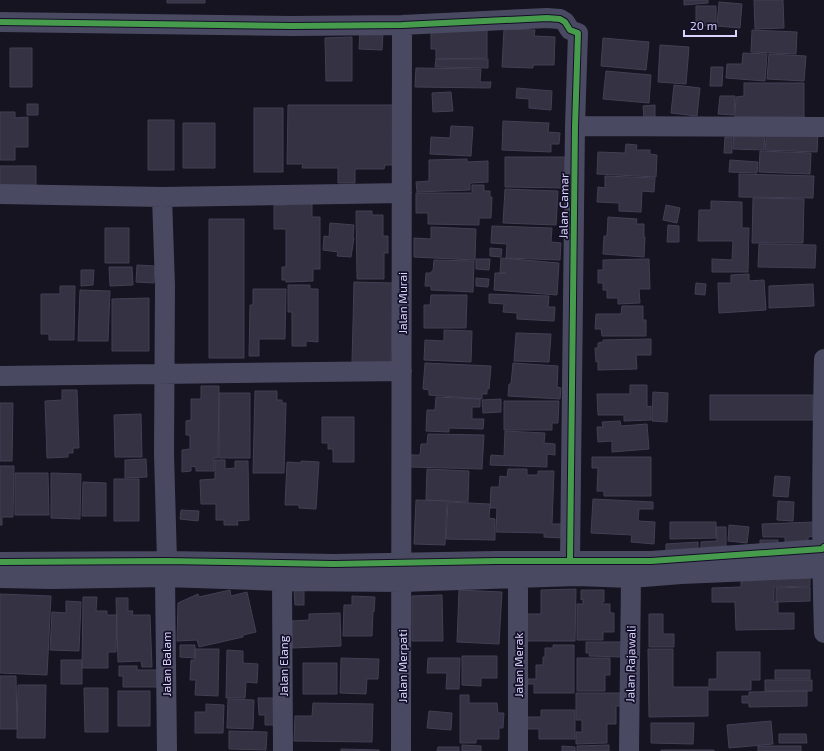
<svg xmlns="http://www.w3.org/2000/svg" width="824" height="751" font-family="'Exo 2',sans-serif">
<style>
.building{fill:#343243;stroke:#433f54}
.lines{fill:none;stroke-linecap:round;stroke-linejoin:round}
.minor{stroke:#4a4962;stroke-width:20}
.cycleway-casing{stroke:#130f26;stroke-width:8}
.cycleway{stroke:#469c4c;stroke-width:6}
.labels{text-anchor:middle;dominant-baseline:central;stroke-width:3.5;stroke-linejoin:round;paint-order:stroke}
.street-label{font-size:12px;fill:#d9d4ff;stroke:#130f26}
</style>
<rect width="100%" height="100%" fill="#161421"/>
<!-- building -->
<path class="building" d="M167,0H205V3H167Z
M684,0H708V3L684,5Z
M754,0H783L784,28L755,29Z
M719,2L742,4L740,28L717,26Z
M696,6H716V26L696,25Z
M504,29L535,30L534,36L555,37L554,65H533V68L502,67Z
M487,30V58L436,59V49H431V31Z
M752,30L797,32L796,54L751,52Z
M360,31L383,32L382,50L359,49Z
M352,37V81H326L325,38Z
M603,38L649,42L646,70L601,66Z
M660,45L689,47L686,84L658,82Z
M10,48H32V87H10Z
M743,53L767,54L765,81L726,78L727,64H742Z
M769,54L806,56L804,81L767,79Z
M436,59H488V68L435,67Z
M711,67H723L722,86H710Z
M416,68L481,69L480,82H491L490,88L415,87Z
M606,71L651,75L649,103L603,99Z
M744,83H804V117H735L736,97L744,96Z
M674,85L700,88L697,116L671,113Z
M517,88L552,91L551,110L529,108V99L516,98Z
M451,92L453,111L433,112L432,93Z
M720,96H735L734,115L718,114Z
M27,104H38V115H27Z
M288,105H395L394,165H385L384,169H355V183H338V168H302L303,164H287Z
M655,105V117L644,118L643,106Z
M254,108H283V172H254Z
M0,112H15V118L28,117V147H15V160H0Z
M148,120H174V170H148Z
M503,121L549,123L548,132L560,133L559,144H551V152L502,150Z
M183,123H215V168H183Z
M451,126L473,127L471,156L430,154L431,137L450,138Z
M734,130L765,131L764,150L733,149Z
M767,131L818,133L817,152L765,150Z
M725,137H732V153H724Z
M626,144L637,145L636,150H650V154L657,155L656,177L597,174L598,152L625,153Z
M760,151L811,153L810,174L759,172Z
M505,157H565L564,188L505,187Z
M467,159V162L488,161V182L470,183V190L417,192L416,182L429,181V160Z
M730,160L758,162L757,173L729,172Z
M0,166H36V186H0Z
M739,174L814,176L813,198L739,197Z
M605,176L655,178L654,192L642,191L641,212L619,211V203L597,202L598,187L605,188Z
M472,185H484V191H490V197H492L491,218H479V225L428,224V213H416V193H472Z
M505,189L558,191L556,225L503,223Z
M753,198L804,199L803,243H752Z
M286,200H312V217H320V269H313V281L286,282V280H282V267H286V229H274V205H286Z
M711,201L742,202V228H749L748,272H712V259L732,260L733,241H698L699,210H711Z
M666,205L680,208L677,223L663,220Z
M356,211H372V215H383V236H388V253H384V279H357Z
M608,217L637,219L636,224H644V237H645L644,257L603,254L604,236H607Z
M209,219H244V358H209Z
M330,223L354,225L353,238H354L351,257L337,256L338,252L323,250L324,236L329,237Z
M668,225L679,226V242H667Z
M492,226L552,228L551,242L561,243L560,260L506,258L507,244L491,243Z
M431,227L476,229L475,260L414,257V238L431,239Z
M105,228H129V263H105Z
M759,244L816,245L815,268L758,267Z
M490,248L502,249L501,257L490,256Z
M501,258L559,263L557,295L494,290L495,273H506H500Z
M476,259H490L489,270L476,269Z
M649,259L650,289H639L640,303L618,304V298H607V290H603V283H598V270H603V260Z
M434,260L474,261L473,292L431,290V286H425L426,273H431L432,271H433Z
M137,265L155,266L154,283L136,282Z
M109,267H132L133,285L110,286Z
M81,270H94L93,285L81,286Z
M749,274V281L764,280L766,310L719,313L718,283H731V275Z
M476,278L489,279L488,287L476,286Z
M354,282L393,283L391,364L352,363Z
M696,283L706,284L705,295L695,294Z
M813,284L814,306L769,308V286Z
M288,285H310V289H318V342L306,341V346H292V312H288Z
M60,286H75L74,340H49V334H41V294H60Z
M253,289H286L285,339H259V356H249L250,305H253Z
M80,290L110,291L108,341H78Z
M489,294L549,296L548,307H555L554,321L517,319V313L503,312L504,304L489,303Z
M431,295H467L466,328H424V305H430Z
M149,298V351H112V299Z
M622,306H643V320H646V336H602L601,329H595L596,314H621Z
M444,330L472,331L471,362L424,360L425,340L444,341Z
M516,333L551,334L549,362L514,361Z
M651,339V355H636L637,369L598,370V361L596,362L595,348H598V343L603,342V340Z
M425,363L491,366L489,389H487V394H482V399L429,395V390L423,389Z
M513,363L558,366L557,387L561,388L560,399L508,396L509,384H511Z
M630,385H647V407L651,406V420L624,421V415H598L597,394H630Z
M201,386H219L218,458H214V471H196V467L191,466V471L182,472V450L190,449V435H186V421L191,420V399H201Z
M62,390H77L79,448H73V453H68V457L47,458L45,401L62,400Z
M255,391H277V400H282V403H286L284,473H253Z
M653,392L668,393L667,422L652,421Z
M219,393H250V458H219Z
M710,395H813V420H710Z
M436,397L480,399V407H472V419H484L483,429L449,428V432L426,431L427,410H435Z
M501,399V412L483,413L482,400Z
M504,401H559L558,423H552V430H504Z
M0,403H13L12,461H0Z
M141,414L142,457H115L114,415Z
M322,417H354V462H333V449H328V443H322Z
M620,421L621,426L647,424L649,449L612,452V441L598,442L597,427H603L602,422Z
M505,431L545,433L544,443L555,444V455L547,454V467L490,465L491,455L504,456Z
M428,434L484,435L482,469L410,467L411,455H420L421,444H427Z
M592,457H651V496H604V491H597L598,468H592Z
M146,459L147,477L125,478V460Z
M215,460H225V469L235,468V461H248L249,520L237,521L238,525H224V520H216V504H201L200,480L215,479Z
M301,461L319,462L316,509L299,508V505H285L287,462L301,463Z
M0,466H14L13,517H2V525H0Z
M427,469L469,471L468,502L426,500Z
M508,469H527V475H538V471H554L552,524H563V538L544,537V533L496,532L497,508H490L491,487H499L500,476L507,477Z
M15,473H48L49,515H15Z
M51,473L81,474L80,519L51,518Z
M775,476L790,477L788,497L773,496Z
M114,479H139V521H114Z
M83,482L106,483V516H82Z
M593,499L653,502V509H639L638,521L655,522L654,544L631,542L632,535L591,533Z
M416,500L447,501L445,545L414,544Z
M778,501L794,502L793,521L777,520Z
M448,502L490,504L489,518L495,519V540L446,539Z
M181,510L199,511L198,521L180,519Z
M670,522H716V538L670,539Z
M814,522V536L808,537V542L785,543V537H763L762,524Z
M729,525L749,527L747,543L728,541Z
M716,527H726V550L701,551V542L717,541Z
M760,540H778V549H760Z
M698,542V550L666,552V544Z
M810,570V586L774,587V602H778V613H794V629L736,630L735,602H712V588L741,587V577Z
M810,587V601L776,602V588Z
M576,589L575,641H526V614H541V590Z
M230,590L231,596L247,592L256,632L243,635V637L199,647L197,640L177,641L178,603L198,594L199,597Z
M294,590H304V605H295Z
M459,590L502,592L499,644L457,642Z
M581,590H604V602H602V604H610V613H614V632H603V640H577V604H583V599L581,600Z
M0,594L51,596L47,675L0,673Z
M442,595L443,641H412V596Z
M352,596L375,597L374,612L373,611L372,636H343L344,605H352Z
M83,597H97L96,611H107V615H117L116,652H108V668H82Z
M116,598H128V611H133L132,615H150L152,667H142L141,661L118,662Z
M66,601L81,602L79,651L50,650L52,612L66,613Z
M340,613L341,646L292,648V621L309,620V614Z
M649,614H663V634H674V647H649Z
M586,642H623V657L589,656L590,653H586Z
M180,645H195V658L180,657Z
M553,645H574V693H534V684H526V679H536V665H543V657H545V648H553Z
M195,649H219L218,696L195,695L196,680H190L191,660H195Z
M648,649H673V687H708V716L649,717Z
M227,650L243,651V663L258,664L257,683L246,682L245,698H226Z
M717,652H760V680H751V690H709V679H717Z
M462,656H497V678H481V686L462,685Z
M341,658L379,659L378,679H367L366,694L340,693Z
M428,658H460L459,689H446L447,673H427Z
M577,658H610V675H605V691H577Z
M61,660H82V684H61Z
M303,663H337V694H303Z
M119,666H137V670H158V687H123V676H119Z
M775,670H810V679H775Z
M0,676H16L17,729H0Z
M765,680H812V691H765Z
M18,685H46L45,738H17Z
M84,688H108V732H85Z
M118,691H150V726H118Z
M807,691V706L749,707V703H742V696H749V692Z
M576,693H623V706H616V724H607V743L576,744V732H582V720H576Z
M460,695H469V703H497L498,713H504L503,728H499V739H476V743H460Z
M258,698H273L274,725H265V715H259Z
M228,699L254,700L253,729L227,728Z
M313,703L373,704L372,742L294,741L295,716H312Z
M206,704L224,705L223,733H195V712H206Z
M541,710H575V739H539V729H525V717H541Z
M429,711L452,713L451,730L427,728Z
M771,721L773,744L729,748L727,725Z
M651,723H694L693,744L651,743Z
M229,731L267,732L266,750L229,749Z
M779,734H806L807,743H779Z
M462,745L481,746V751H462Z
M609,745V751H577V746Z
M562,746L575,747V751H562Z
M758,746H801V751H758Z
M438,747H459V751H437Z
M341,749L379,750V751H341Z
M661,750H714V751H661Z"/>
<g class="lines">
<!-- minor -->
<path class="minor" d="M0,22L292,26L402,25L547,18L560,19L565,22L570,30L578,33L575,126L570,561
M575,126L824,127
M0,194L162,197L402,193
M162,197L165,286L164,453L167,561L165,577L167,751
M824,359C822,451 821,542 824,633
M0,376L402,371
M0,562L167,561L334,564L496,561H651L822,549L824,547
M0,578L52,579L165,577L282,581L402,582L577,576L631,578L681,574L824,568
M282,581L283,751
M401,751L402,25
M518,751V578
M629,751L631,578"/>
<!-- cycleway casing -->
<g class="cycleway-casing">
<path id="cycleway" d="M0,22L292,26L402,25L547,18L560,19L565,22L570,30L578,33L575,126L570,561
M0,562L167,561L334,564L496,561H651L822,549L824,547"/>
</g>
<!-- cycleway -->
<use href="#cycleway" class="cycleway"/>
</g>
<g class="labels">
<!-- street labels -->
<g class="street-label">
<text transform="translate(563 206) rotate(-89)">Jalan Camar</text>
<text transform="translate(402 303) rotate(-90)">Jalan Murai</text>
<text transform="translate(166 664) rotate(-90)">Jalan Balam</text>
<text transform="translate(630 664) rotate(-89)">Jalan Rajawali</text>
<text transform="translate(518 665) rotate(-90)">Jalan Merak</text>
<text transform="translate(283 666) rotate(-90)">Jalan Elang</text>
<text transform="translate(402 666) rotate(-90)">Jalan Merpati</text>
</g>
</g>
<!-- scale -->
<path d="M684 30v6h52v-6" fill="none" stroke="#d9d4ff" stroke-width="2"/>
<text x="690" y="30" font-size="12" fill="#d9d4ff" stroke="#130f26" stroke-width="3" paint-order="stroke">20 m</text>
</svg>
